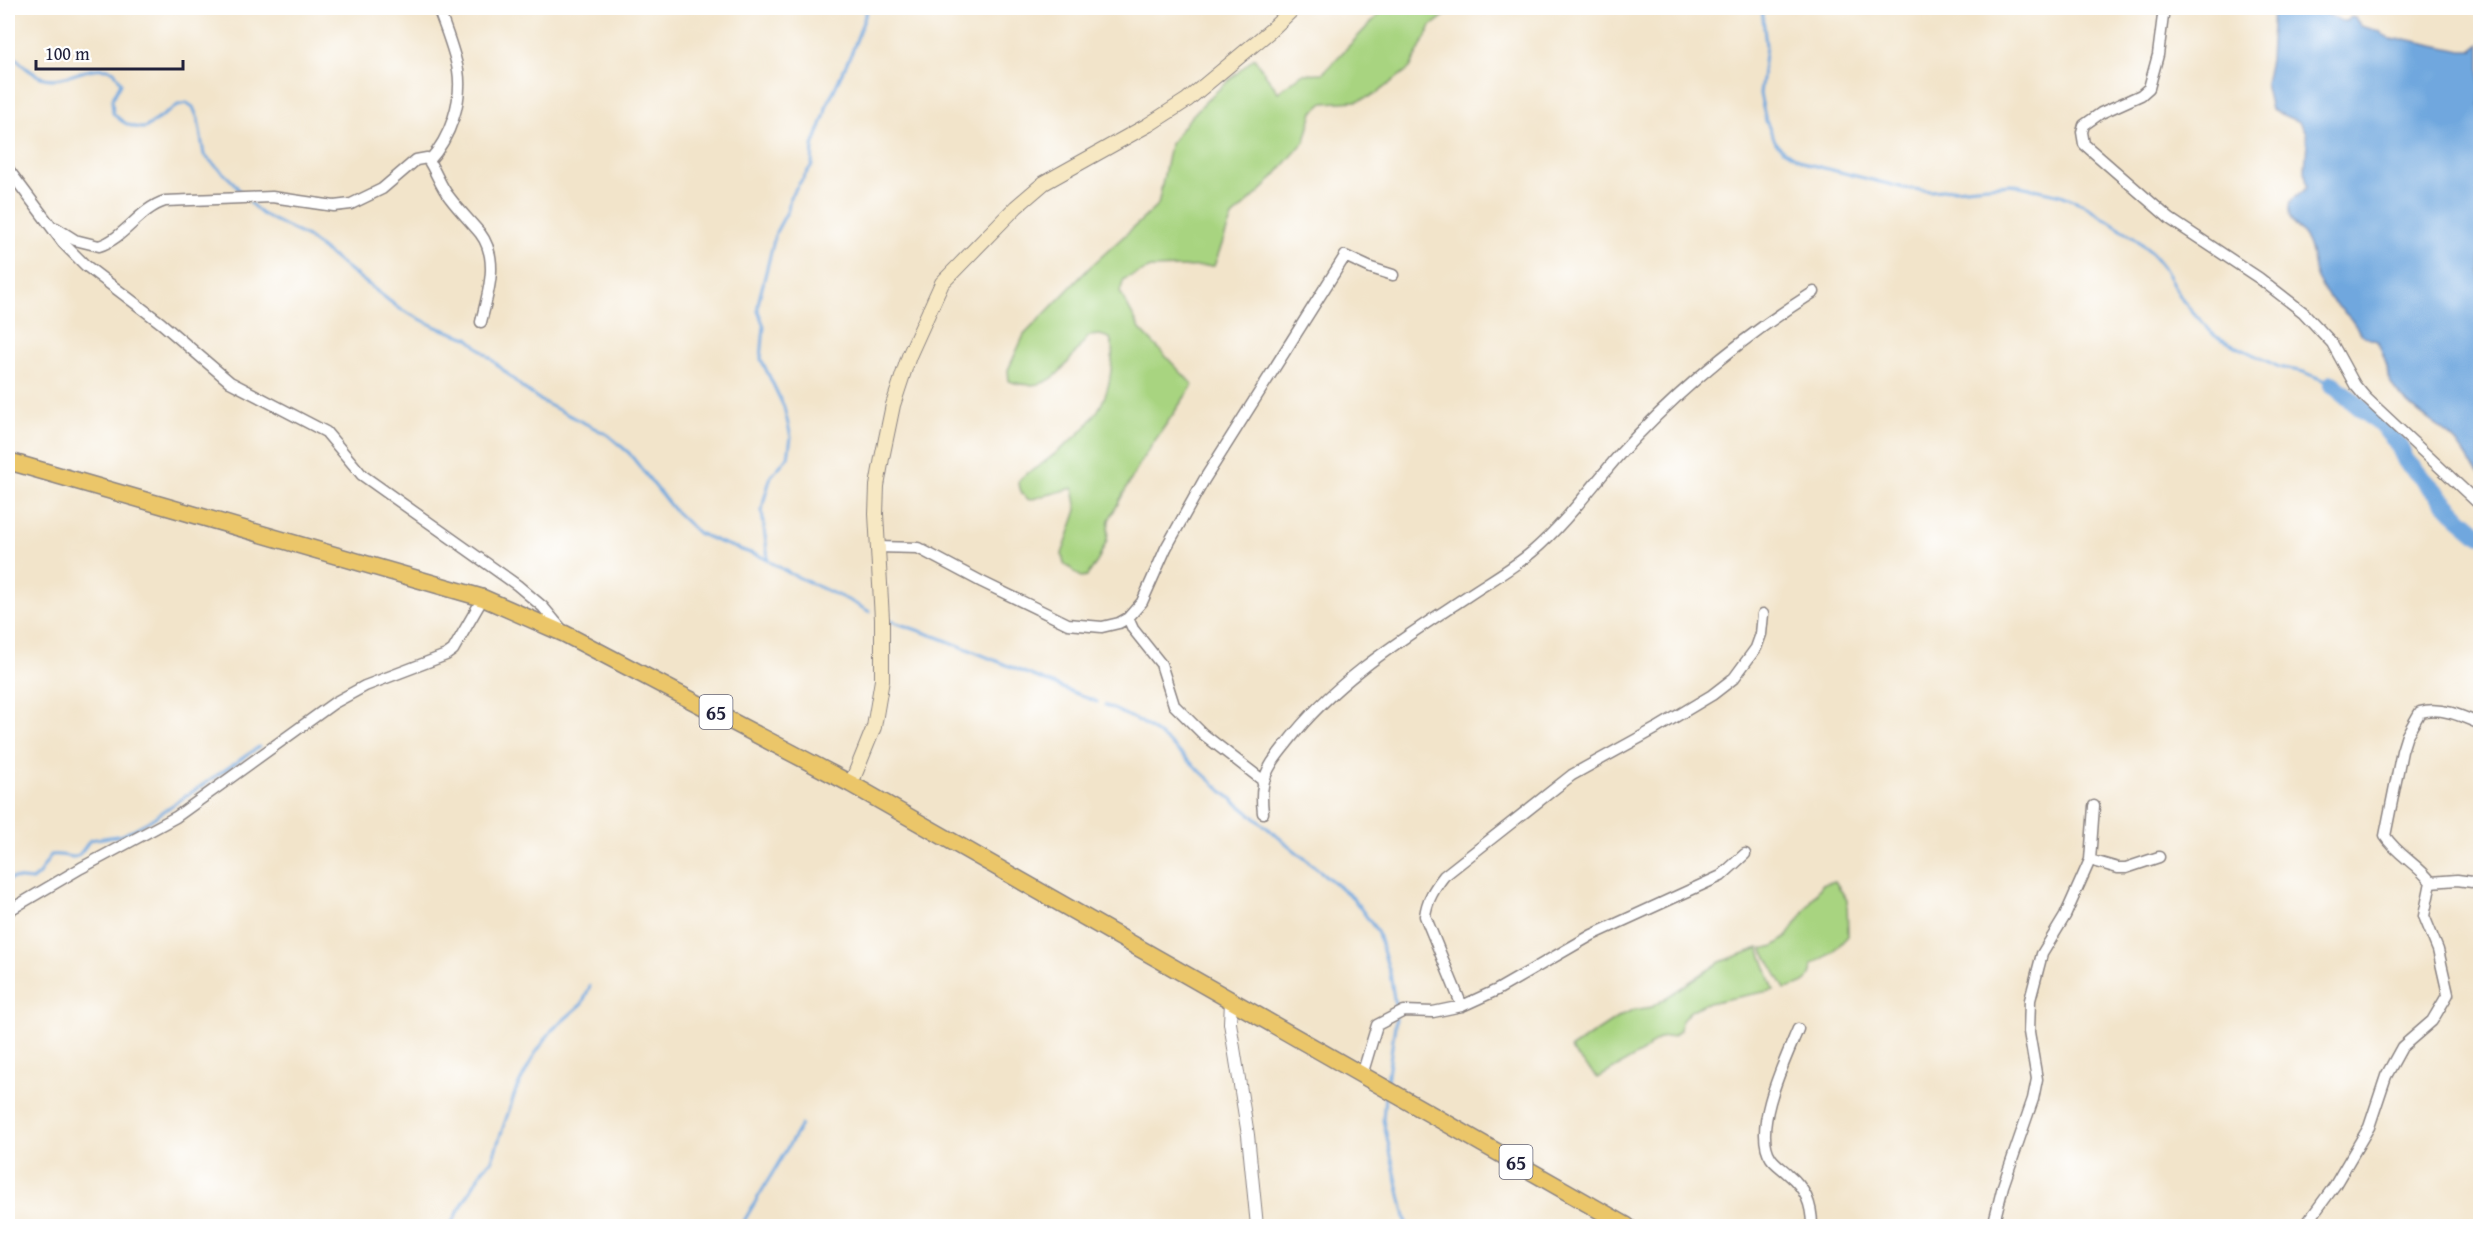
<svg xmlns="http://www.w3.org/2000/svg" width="2488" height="1234" font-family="'Gentium Book Plus',serif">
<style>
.green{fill:#a8d480;stroke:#657b5e;stroke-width:1.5}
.water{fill:#70a7de;stroke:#49648c;stroke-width:1.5}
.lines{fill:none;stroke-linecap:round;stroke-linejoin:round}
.stream{stroke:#70a7de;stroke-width:3}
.river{stroke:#70a7de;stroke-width:18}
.minor-casing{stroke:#8a8382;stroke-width:13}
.tertiary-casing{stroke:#8a8382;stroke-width:14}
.secondary-casing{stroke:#8a8382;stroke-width:16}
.primary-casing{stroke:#8a8382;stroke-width:19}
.minor{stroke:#fff;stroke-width:10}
.tertiary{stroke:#fff;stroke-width:12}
.secondary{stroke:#f7e8c3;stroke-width:14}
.primary{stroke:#ebc669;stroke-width:16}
.labels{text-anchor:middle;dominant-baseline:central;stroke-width:4.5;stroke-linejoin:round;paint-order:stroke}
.shield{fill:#fff;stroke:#646476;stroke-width:1.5}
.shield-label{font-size:20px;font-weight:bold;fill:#22223b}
</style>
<rect width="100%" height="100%" fill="#fff"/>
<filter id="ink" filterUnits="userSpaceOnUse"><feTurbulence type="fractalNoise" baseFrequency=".0167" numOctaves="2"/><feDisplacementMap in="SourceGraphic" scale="12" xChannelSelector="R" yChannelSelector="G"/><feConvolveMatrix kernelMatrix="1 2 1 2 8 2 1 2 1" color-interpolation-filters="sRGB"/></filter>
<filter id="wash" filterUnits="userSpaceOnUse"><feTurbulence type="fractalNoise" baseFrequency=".008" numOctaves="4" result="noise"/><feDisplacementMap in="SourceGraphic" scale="24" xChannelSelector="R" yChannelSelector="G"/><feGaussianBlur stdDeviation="1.35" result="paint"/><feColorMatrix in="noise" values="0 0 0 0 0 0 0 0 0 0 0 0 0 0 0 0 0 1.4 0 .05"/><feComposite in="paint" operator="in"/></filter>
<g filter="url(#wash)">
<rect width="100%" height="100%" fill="#f2e4ca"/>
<!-- green -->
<path class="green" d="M1385,8H1460L1451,11L1431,26L1410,68L1374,95L1357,101L1323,103L1313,112L1305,141L1265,187L1232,217L1214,266L1151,268L1124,279L1120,292L1140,329L1193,385L1143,458L1109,520L1107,540L1097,562L1087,576L1081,577L1064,563L1062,554L1077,510L1073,488L1029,500L1022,494L1018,482C1023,473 1035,470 1043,463C1077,437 1107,415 1111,370C1112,358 1114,349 1110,338L1100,335L1089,336C1063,365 1054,396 1009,381L1008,370L1024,335L1090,267L1158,205L1170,145L1186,122L1208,99L1254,58L1278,92L1302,74L1323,73Z
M1835,881L1847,900L1848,936L1833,952L1812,965C1811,984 1802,985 1785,989L1762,949L1774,946L1787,937L1822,885Z
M1759,948L1774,990L1703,1004L1689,1012L1681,1022L1680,1030L1674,1036L1659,1038L1640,1054L1598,1078L1570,1049L1620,1016L1633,1010L1652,1007L1720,962Z"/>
<!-- water -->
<path class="water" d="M2273,8H2311L2342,21H2347L2351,17L2355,18L2361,26L2379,31L2390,40L2405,39L2462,51H2471L2480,44V474C2469,465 2465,452 2455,441C2437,423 2401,405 2390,381C2387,377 2388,372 2387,367C2385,358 2381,349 2377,341C2373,340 2368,339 2364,336C2358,332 2355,324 2350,318C2337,305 2325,296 2317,279C2312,268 2313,254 2308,243C2302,229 2287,224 2289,207C2290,197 2302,195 2307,187L2305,169L2307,143L2306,132L2299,122L2271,110L2265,83L2270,60Z"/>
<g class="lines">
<!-- stream -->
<path class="stream" d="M1762,8L1766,46L1760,94L1766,121L1776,143L1783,150L1808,164L1904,188L1931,191L2011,184L2061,195L2083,204L2135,238L2150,251L2163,267L2183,301L2215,336L2279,367L2304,372L2332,384
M8,51C18,60 28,72 41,77C65,86 88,61 114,71L121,83L112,100L113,113C121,122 133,129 145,128L178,105L187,103L193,107L198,119L204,155L233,182L243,195
M250,203L262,214L307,237L400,309L436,327L468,338L523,388L543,402L608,435L629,453L673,509L698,533L719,542L762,557L789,573L850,601L870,612
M768,559L762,511L764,500L771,476L788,457L791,437L784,407L761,359L764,326L758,311V304L776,232L788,210L790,197L812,165L813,146L825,114L826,107L852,52L868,8
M891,621L940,638L1097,702
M1105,705L1141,722L1166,740L1222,791L1353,898L1377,931L1390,973L1396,1011
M8,881L12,878L32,880L39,874L51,855C78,853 71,868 90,840L123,835L149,821L259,747
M1387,1082L1396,1018
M1385,1095L1383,1120L1407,1226
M450,1226L483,1169L492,1160L516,1090L535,1054L552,1030L582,1004L590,986
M741,1226L801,1125"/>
<!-- river -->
<path class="river" d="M2332,384L2384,427L2399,446L2406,461L2460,518L2480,535"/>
</g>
</g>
<g filter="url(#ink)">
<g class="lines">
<!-- minor casing -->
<g class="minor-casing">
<path id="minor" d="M2164,8L2158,55L2149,88L2141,95L2101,113L2084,125L2082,132L2084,144L2170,219L2259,278L2303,312L2332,343L2355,385L2366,398L2480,505
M429,161C450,138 463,101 458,70C454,49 445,27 438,8
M8,169L64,244L85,265L161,323L230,382L326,432L362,475L517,585L543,607L563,631
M56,228L75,240L99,246C125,238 139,209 165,201L272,197L334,206L351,204L382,189L416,160L427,158C436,171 440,186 450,198C459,210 470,221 480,233C500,259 488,293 481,322
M877,547L918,548L982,582L1068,624L1102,627L1119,623L1128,618L1142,602L1166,548L1204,480L1345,256L1371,268L1393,275
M1128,618L1133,629L1161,664L1174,705L1203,734L1261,779L1263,783
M1263,813C1262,803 1261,795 1263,786C1265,770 1277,755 1287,743C1335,680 1404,638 1469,595C1490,581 1513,568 1532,552C1566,523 1591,487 1620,454C1677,391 1743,337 1814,292
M2090,860L2118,868H2126L2159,857
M2431,882L2457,880L2480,883
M8,911L81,868L176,817L334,703L365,686L446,655L453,650L483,598
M1462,1006L1425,916C1427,900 1434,889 1444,876L1572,775L1657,728L1712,695L1734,678L1756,648L1761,634L1763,614
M1798,1029C1786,1058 1751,1129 1771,1158C1775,1164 1783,1169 1788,1174C1805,1188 1812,1204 1812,1226
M1362,1075L1377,1025L1404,1011L1433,1012L1462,1006L1497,990L1592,935L1721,876L1745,854
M1993,1226L2003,1186L2033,1099L2037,1079L2029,1032L2030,1000L2042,954L2065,916L2090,860L2094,806
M2305,1226L2335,1185L2369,1127L2386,1076L2402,1047L2432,1021L2448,994L2438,950L2424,916L2431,882C2418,864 2397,855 2385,836L2402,751L2407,735L2420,712C2440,706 2462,716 2480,724"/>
</g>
<!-- tertiary casing -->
<g class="tertiary-casing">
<path id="tertiary" d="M1231,1001L1230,1023L1248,1135L1257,1226"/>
</g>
<!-- secondary casing -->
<g class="secondary-casing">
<path id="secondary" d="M851,784L874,727L882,680V619L876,514L877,486L882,458L893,405L909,356L942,283L1016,207L1044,183L1148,125L1187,100L1270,31L1294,8"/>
</g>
<!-- primary casing -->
<g class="primary-casing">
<path id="primary" d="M8,461L483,598L565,634L851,784L1627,1226"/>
</g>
<!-- minor -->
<use href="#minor" class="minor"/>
<!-- tertiary -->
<use href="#tertiary" class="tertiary"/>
<!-- secondary -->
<use href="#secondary" class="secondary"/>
<!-- primary -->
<use href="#primary" class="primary"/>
</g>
</g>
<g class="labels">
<!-- shield labels -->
<g class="shield">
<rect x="699.5" y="695" width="33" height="34" rx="4.5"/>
<rect x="1499.5" y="1145" width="33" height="34" rx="4.5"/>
</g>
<g class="shield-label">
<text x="716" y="712">65</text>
<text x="1516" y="1162">65</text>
</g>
</g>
<!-- margin -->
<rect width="2488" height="1234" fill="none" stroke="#fff" stroke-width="30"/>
<!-- scale -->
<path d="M36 60v9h147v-9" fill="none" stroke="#22223b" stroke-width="3"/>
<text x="45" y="60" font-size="18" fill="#22223b" stroke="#ffffff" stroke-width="4.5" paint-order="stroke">100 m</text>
</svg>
